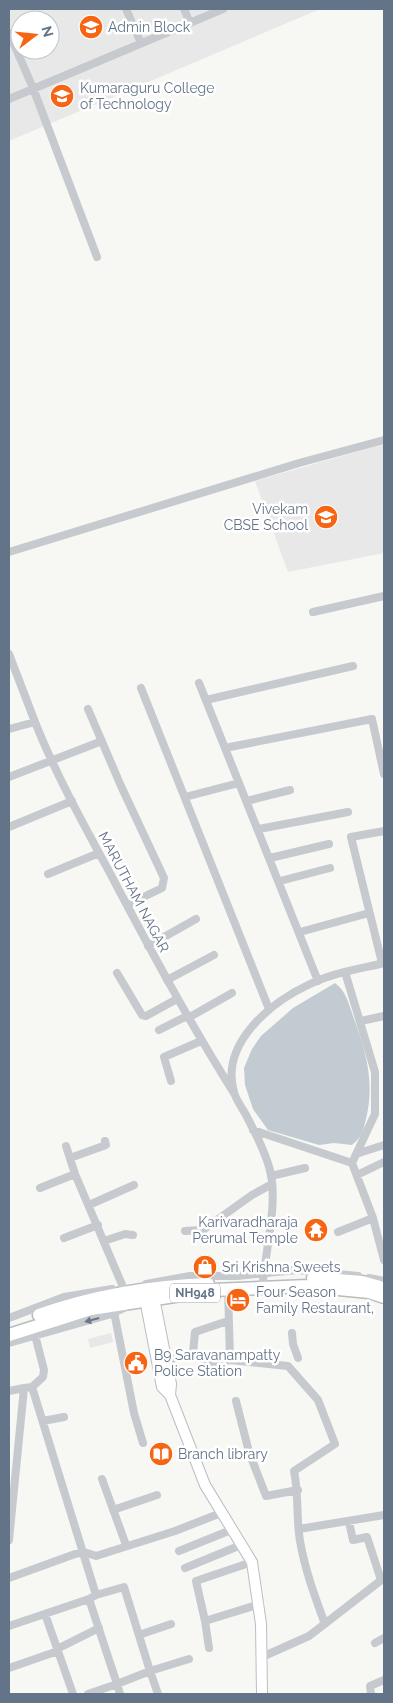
<svg xmlns="http://www.w3.org/2000/svg" width="393" height="1703" font-family="Raleway,sans-serif">
<style>
.built{fill:#e7e8e7;fill-rule:evenodd}
.water{fill:#c2cbd2}
.lines{fill:none;stroke-linecap:round;stroke-linejoin:round}
.secondary-casing{stroke:#babec4;stroke-width:12}
.trunk-casing{stroke:#b8bbbf;stroke-width:15}
.minor{stroke:#c6c9ce;stroke-width:8}
.secondary{stroke:#fff;stroke-width:10}
.trunk{stroke:#fff;stroke-width:12}
.oneway{fill:#68778c}
.labels{text-anchor:middle;dominant-baseline:central;stroke-width:5;stroke-linejoin:round;paint-order:stroke}
.shield{fill:#fff;stroke:#929dac;stroke-width:1}
.shield-label{font-size:12px;font-weight:bold;fill:#637388}
.poi-label{font-size:14px;fill:#637388;stroke:#fff;text-anchor:start}
.street-label{font-size:14px;fill:#637388;stroke:#fff}
</style>
<rect width="100%" height="100%" fill="#f7f7f3"/>
<!-- built -->
<path class="built" d="M9,9H320L9,141ZM20,20H50V50H20Z
M384,444V553L288,572L255,481Z
M111,1333L113,1342L90,1348L88,1339Z"/>
<!-- water -->
<path class="water" d="M335,983C346,991 349,1004 353,1016C366,1051 375,1082 366,1119C363,1131 362,1137 352,1145L334,1143L319,1145L268,1130L253,1109L245,1085L244,1068L252,1049L261,1036L293,1008Z"/>
<g class="lines">
<!-- secondary casing -->
<g class="secondary-casing">
<path id="secondary" d="M153,1293L171,1384L170,1395
M144,1294L162,1387L170,1395L205,1485L252,1562L261,1624L262,1694"/>
</g>
<!-- trunk casing -->
<g class="trunk-casing">
<path id="trunk" d="M313,1278L362,1282L380,1287
M39,1315C93,1296 151,1286 208,1284
M9,1335L91,1309L213,1290L308,1286L369,1292L384,1297"/>
</g>
<!-- minor -->
<path class="minor" d="M126,9L141,43
M184,9L190,23
M9,33L33,88L97,257
M9,99L223,9
M9,552L299,463L384,440
M313,612L384,596
M9,654L35,722
M199,683L318,981
M141,688L269,1009
M206,700L353,666
M88,709L121,786L164,878L162,888L127,905
M9,729L35,722C56,775 84,825 111,875C150,949 189,1022 234,1093
M225,748L372,719L384,774
M9,777L102,741
M185,797L239,783
M247,801L290,790
M9,827L72,801
M259,829L348,812
M270,858L329,844
M48,874L99,853
M280,881L330,868
M300,932L369,913
M148,946L196,919
M382,963L351,837L384,831
M345,972L375,1072V1114L352,1163L373,1218L384,1260
M117,973L142,1015L146,1016L177,999
M167,980L214,955
M188,1018L232,993
M361,1021L384,1016
M159,1030L187,1016
M171,1081L164,1057L201,1041
M253,1130L352,1163
M66,1146L75,1174L123,1287
M359,1153L384,1145
M70,1158L106,1145L105,1141
M357,1175L384,1162
M271,1176L305,1168
M40,1188L75,1174
M89,1205L134,1185
M185,1231L203,1230L252,1195L272,1184
M338,1232L373,1218
M64,1238L98,1225
M104,1241L125,1234L133,1235
M369,1278L384,1281
M263,1281C266,1250 277,1204 271,1175C268,1159 256,1134 248,1119C244,1110 236,1101 234,1092C220,1044 270,1003 308,985C331,973 359,969 384,963
M146,1284L190,1276H237L297,1270L358,1276
M228,1289L230,1360L288,1366L318,1400L335,1444L294,1471C299,1495 296,1518 300,1541C305,1570 315,1597 325,1624
M114,1312L134,1413L143,1443
M9,1318L64,1297L112,1289
M292,1333L293,1344L298,1358
M9,1343L108,1315L124,1308
M193,1353L195,1332L228,1321
M166,1361L193,1353L209,1363L230,1360
M32,1387L96,1595L89,1599
M9,1391L24,1388
M236,1401L249,1452L266,1496L298,1490
M43,1421L64,1417
M102,1479L126,1545
M113,1510L157,1495
M349,1522L353,1540L367,1537L381,1580
M299,1529L384,1515
M9,1540L24,1388L32,1387L43,1377L44,1370L35,1335
M179,1551L231,1530
M185,1568L241,1545
M9,1578L75,1554L84,1552L96,1556L175,1531L221,1513
M96,1595L124,1587L150,1671L189,1659
M45,1614L73,1694
M205,1621L196,1581L252,1562
M9,1626L89,1599L117,1684L88,1694
M139,1635L171,1624
M375,1643L384,1638
M209,1648L205,1621L260,1604
M57,1649L99,1628
M262,1657L309,1636L384,1578
M9,1668L58,1651
M120,1694L117,1684L150,1671L158,1694
M371,1694L370,1686L384,1680"/>
<!-- secondary -->
<use href="#secondary" class="secondary"/>
<!-- trunk -->
<use href="#trunk" class="trunk"/>
</g>
<!-- one-way arrows -->
<defs><path id="oneway-solid" d="M-6-.8H1V-3.2L6.5 0L1 3.2V.8H-6Z" transform="scale(1.25)"/></defs>
<use class="oneway" href="#oneway-solid" transform="translate(92 1320) rotate(165)"/>
<!-- icons -->
<defs>
<g id="university-disc" transform="scale(1.25)"><circle r="9.5" fill="#f66514" stroke="#fff"/><path d="M0-5L7-2L0 1L-7-2ZM-4 1L0 2.5L4 1V4Q0 6-4 4Z" fill="#fff"/></g>
<g id="school-disc" transform="scale(1.25)"><circle r="9.5" fill="#f66514" stroke="#fff"/><path d="M0-5L7-2L0 1L-7-2ZM-4 1L0 2.5L4 1V4Q0 6-4 4Z" fill="#fff"/></g>
<g id="temple-disc" transform="scale(1.25)"><circle r="9.5" fill="#f66514" stroke="#fff"/><path d="M0-6L5-2H3V0L6.5 2.5H4V6H1.5V3h-3V6H-4V2.5H-6.5L-3 0V-2H-5Z" fill="#fff"/></g>
<g id="shop-disc" transform="scale(1.25)"><circle r="9.5" fill="#f66514" stroke="#fff"/><path d="M-5-2.5h2.3a2.7 3.5 0 0 1 5.4 0H5L5.5 6h-11ZM-1.5-2.5h3a1.5 2.3 0 0 0-3 0Z" fill="#fff"/></g>
<g id="hotel-disc" transform="scale(1.25)"><circle r="9.5" fill="#f66514" stroke="#fff"/><path d="M-6-4.5h1.5V1H6V5H4.5V3h-9V5H-6ZM-4 0a1.8 1.8 0 1 1 3.6 0ZM.5 0V-2.5h3Q6-2.5 6 0Z" fill="#fff"/></g>
<g id="civic-disc" transform="scale(1.25)"><circle r="9.5" fill="#f66514" stroke="#fff"/><path d="M-.6-6.5H3V-4.5H.6V-3L4-1V1h2V6H-6V1h2V-1L-.6-3ZM-1.2 2.5V6h2.4V2.5Z" fill="#fff"/></g>
<g id="library-disc" transform="scale(1.25)"><circle r="9.5" fill="#f66514" stroke="#fff"/><path d="M-6-4Q-3-5.5-.7-3.5V5Q-3 3-6 4ZM6-4Q3-5.5 .7-3.5V5Q3 3 6 4Z" fill="#fff"/></g>
</defs>
<g fill-rule="evenodd">
<use href="#university-disc" x="91" y="27"/>
<use href="#university-disc" x="62" y="96"/>
<use href="#school-disc" x="326" y="517"/>
<use href="#temple-disc" x="316" y="1230"/>
<use href="#shop-disc" x="205" y="1267"/>
<use href="#hotel-disc" x="238" y="1300"/>
<use href="#civic-disc" x="136" y="1363"/>
<use href="#library-disc" x="161" y="1454"/>
</g>
<g class="labels">
<!-- shield labels -->
<rect class="shield" x="170" y="1283.5" width="50" height="19" rx="4"/>
<g class="shield-label">
<text x="195" y="1293">NH948</text>
</g>
<!-- poi labels -->
<g class="poi-label">
<text x="108" y="27">Admin Block</text>
<text x="80" y="88">Kumaraguru College<tspan x="80" dy="16">of Technology</tspan></text>
<text x="308" y="509" text-anchor="end">Vivekam<tspan x="308" dy="16">CBSE School</tspan></text>
<text x="298" y="1222" text-anchor="end">Karivaradharaja<tspan x="298" dy="16">Perumal Temple</tspan></text>
<text x="222" y="1267">Sri Krishna Sweets</text>
<text x="256" y="1292">Four Season<tspan x="256" dy="16">Family Restaurant,</tspan></text>
<text x="154" y="1355">B9 Saravanampatty<tspan x="154" dy="16">Police Station</tspan></text>
<text x="178" y="1454">Branch library</text>
</g>
<!-- street labels -->
<g class="street-label">
<text transform="translate(134 892) rotate(62)">MARUTHAM NAGAR</text>
</g>
</g>
<!-- border -->
<rect width="393" height="1703" fill="none" stroke="#637388" stroke-width="20"/>
<!-- north arrow -->
<g transform="translate(35 35) rotate(74)"><circle r="24" fill="#ffffff" stroke="#c1c7cf"/>
<path d="M0-4L9 19L0 12L-9 19Z" fill="#f66514"/>
<text y="-8" font-size="14" font-weight="bold" text-anchor="middle" fill="#637388">N</text>
</g>
</svg>
